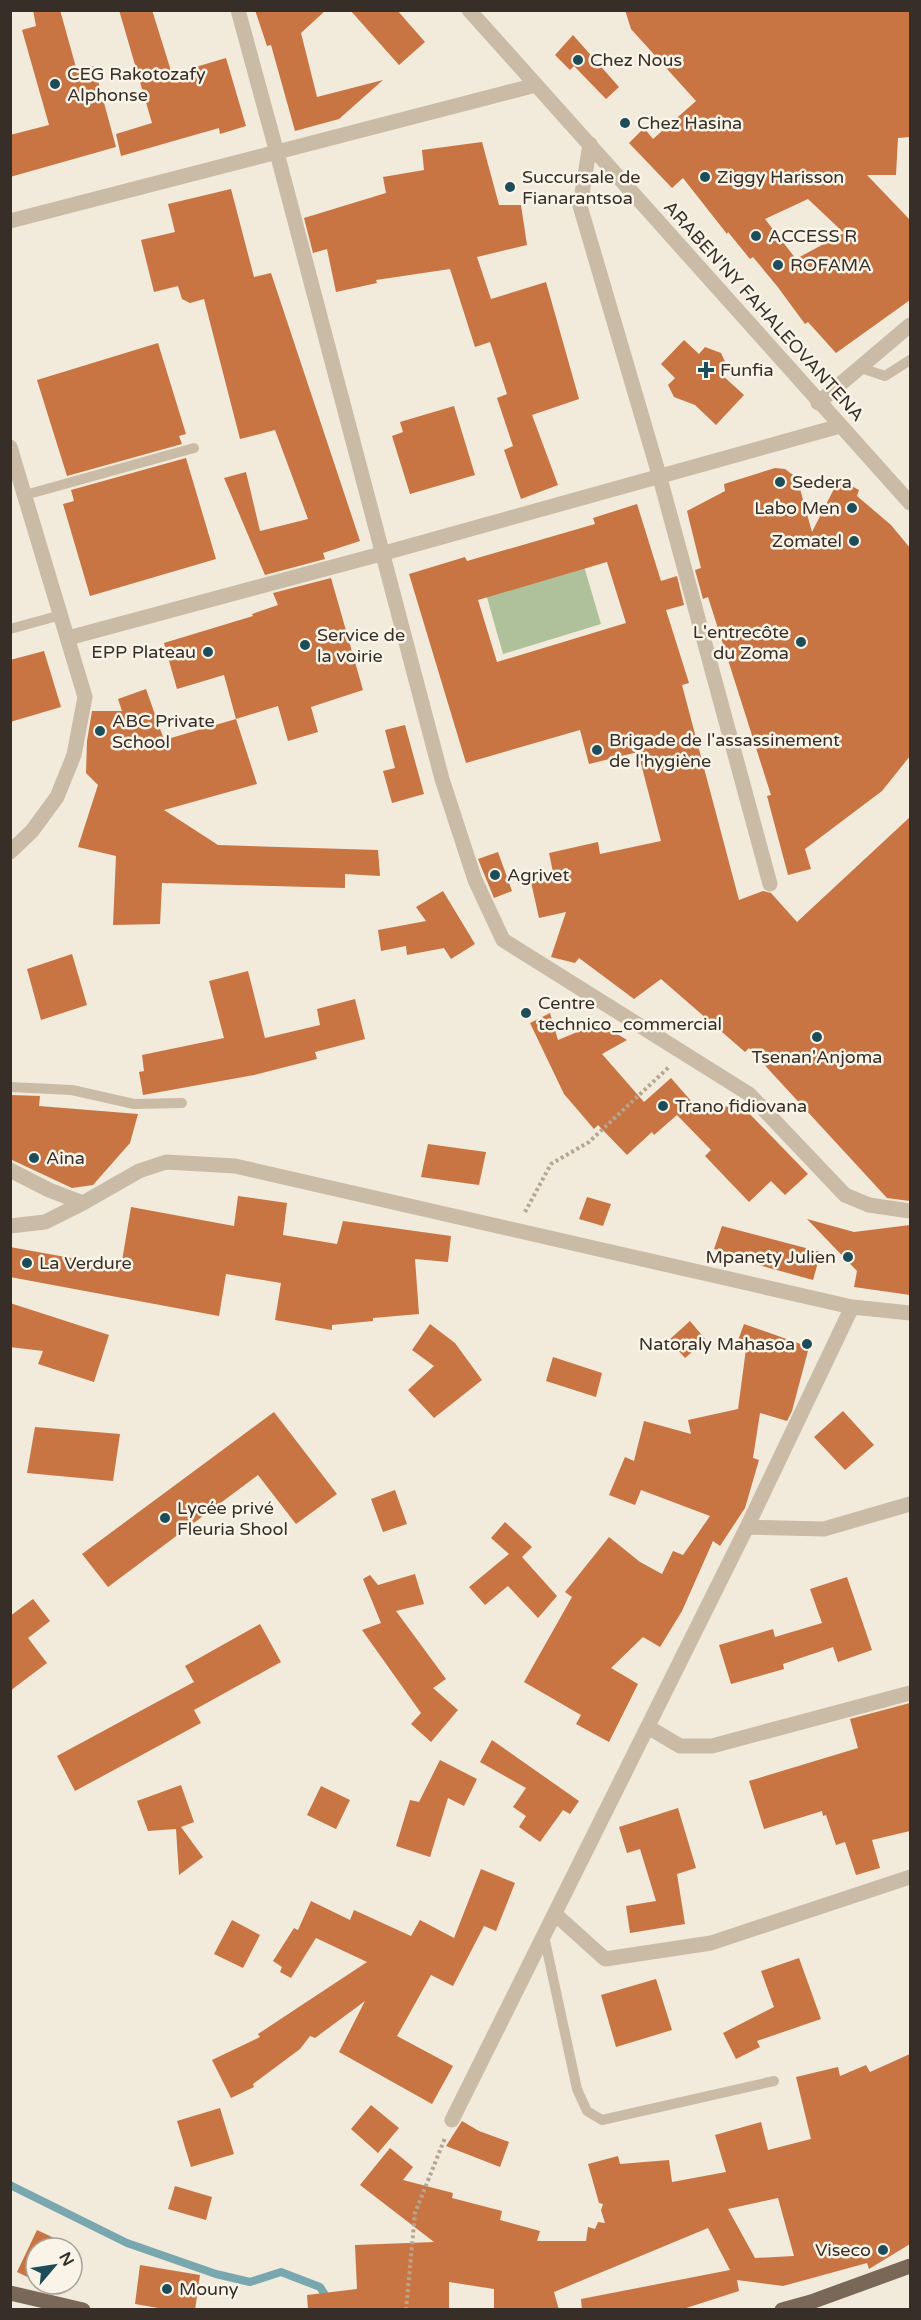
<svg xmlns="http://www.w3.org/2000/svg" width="921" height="2320" font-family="'Varela Round',sans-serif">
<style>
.green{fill:#afc19a}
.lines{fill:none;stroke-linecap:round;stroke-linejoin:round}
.stream{stroke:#79a7b0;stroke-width:8}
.building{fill:#c87443;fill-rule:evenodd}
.path{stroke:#b6a691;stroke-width:4;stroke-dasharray:3 3;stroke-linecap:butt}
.service{stroke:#cabba6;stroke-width:10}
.pedestrian{stroke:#cabba6;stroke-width:15}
.minor{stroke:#cabba6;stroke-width:15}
.tertiary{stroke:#cabba6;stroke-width:15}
.primary{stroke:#796758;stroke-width:15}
.poi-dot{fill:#1c4d59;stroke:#faf3e7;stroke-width:2}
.labels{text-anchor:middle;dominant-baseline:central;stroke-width:5;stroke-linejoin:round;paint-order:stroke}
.poi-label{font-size:18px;fill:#362e27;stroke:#faf3e7;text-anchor:start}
.street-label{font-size:18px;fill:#362e27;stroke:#faf3e7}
</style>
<rect width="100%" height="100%" fill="#f2eadb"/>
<!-- green -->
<path class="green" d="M583,563L601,624L503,654L486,594Z"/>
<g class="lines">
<!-- stream -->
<path class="stream" d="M10,2185L127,2243L216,2274L250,2282L281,2272L320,2287L329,2301"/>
</g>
<!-- building -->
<path class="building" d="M33,10H60L77,71L94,66L116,147L10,177V135L49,125L22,30L36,26Z
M119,10H152L172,74L226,58L246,126L220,134L219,128L121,156L116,134L152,123Z
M255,10H326L301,33L317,97L383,80L339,119L295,131L271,45L267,46Z
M350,10H397L425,42L399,65Z
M625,10H910V137L898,138L896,175H867L910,220V300L836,353L808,322L805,324L777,286L753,257L750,259L728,232L727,234L683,178L672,188L629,143L644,128L653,139L696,101L631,29ZM808,199L844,233L796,259L765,219Z
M573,35L619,87L606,99L574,66L570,70L555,55Z
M482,142L499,205H521L527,245L477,257L491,299L546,282L579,399L532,415L558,485L521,499L504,450L513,446L497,398L507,394L490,342L475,347L450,269L376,280L377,283L336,292L327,249L313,253L304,218L386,193L383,177L424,170L422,150Z
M231,189L254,277L271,273L360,541L323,553L325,559L265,575L224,478L246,472L260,531L308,519L275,430L240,439L204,299L190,303L182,299L178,286L154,292L141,240L175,232L168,204Z
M684,340L699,354L705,347L721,353L728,368L721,374L744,395L716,425L695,405L674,397L668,385L675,378L661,364Z
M158,343L186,434L179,436L182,444L67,476L37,380Z
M454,406L475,475L410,494L392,436L403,432L400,422Z
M186,458L216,559L90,596L63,504L74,501L71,490Z
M775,468L785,469L797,478L812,532L839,479L859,490L857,496L891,525L910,548V756L882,791L805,849L811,869L788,875L767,796L771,795L708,597L703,599L695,570L701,568L687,511L725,491L724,484Z
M637,504L661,581L677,576L684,605L666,610L689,683L682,685L739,900L763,891L771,893L797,922L910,817V1201L887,1198L749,1048L745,1052L661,979L634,999L579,958L575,963L551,957L566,912L539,918L531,882L554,877L549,853L598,842L600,854L661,841L638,752L589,764L580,730L466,763L409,574L465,557L467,561L595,524L593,518ZM607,562L626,623L497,662L478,600Z
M331,578L363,690L311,707L318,732L288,741L278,706L236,719L224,675L177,689L164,643L253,616L252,614L278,605L273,593Z
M44,651L61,707L10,722V660Z
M146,689L164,740L236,719L257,784L164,810L218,845L378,850L380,876L345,874V888L162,883L160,924L113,925L116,856L78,847L98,785L86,773L87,741L92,711H122L118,699Z
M405,725L424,794L392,803L383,771L395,768L385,730Z
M498,852L512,891L494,898L478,859Z
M443,891L475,944L451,959L444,948L407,955L406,946L381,951L378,930L426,921L416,907Z
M72,954L87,1005L41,1020L27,969Z
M248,971L265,1038L320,1025L317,1009L355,999L365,1039L315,1052L317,1059L254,1075L143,1095L139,1072L144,1071L142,1055L224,1038L209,981Z
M550,1013L558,1040L599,1023L627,1040L602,1054L644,1102L671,1078L692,1102L687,1106L743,1107L808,1174L785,1195L771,1181L749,1202L705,1156L711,1150L677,1115L654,1135L652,1132L627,1155L598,1125L594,1129L564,1094L530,1023Z
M10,1095L40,1096L39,1106L138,1114L130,1143L93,1185L72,1188L10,1159Z
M428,1144L486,1152L479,1185L421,1177Z
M238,1196L287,1203L283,1235L337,1244L343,1221L451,1236L448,1262L415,1259L419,1314L373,1318V1321L332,1325V1330L275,1320L281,1283L226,1274L219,1316L10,1277V1247L121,1267L131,1207L234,1226Z
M587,1197L611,1204L603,1226L579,1219Z
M807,1219L854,1232L910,1225V1295L854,1287L857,1271Z
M722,1226L821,1252L813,1280L755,1264L756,1261L714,1249Z
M10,1303L109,1335L94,1382L38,1364L43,1351L10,1347Z
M690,1321L706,1340L685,1358L669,1340Z
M430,1324L455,1343L482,1380L434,1418L408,1390L434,1366L412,1350Z
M744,1324L809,1347L792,1411L787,1421L760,1413L753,1458L759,1460L745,1508L720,1546L713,1541L682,1611L660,1647L643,1637L611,1668L638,1684L609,1742L576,1724L581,1715L524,1682L572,1597L565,1592L609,1537L640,1562L662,1574L673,1551L683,1555L710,1516L641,1490L635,1505L609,1495L625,1457L634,1461L644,1421L691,1434L688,1420L738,1409L746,1349L736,1346Z
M553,1357L602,1373L596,1397L546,1381Z
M843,1411L874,1445L845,1470L814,1437Z
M274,1412L337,1494L296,1524L258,1475L108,1587L82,1554Z
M35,1427L120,1434L113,1481L27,1473Z
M395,1490L407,1524L383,1532L371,1499Z
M505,1522L532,1547L522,1557L557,1596L538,1618L508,1586L485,1605L469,1587L509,1554L491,1538Z
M415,1574L424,1604L396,1611L446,1679L433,1688L458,1710L431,1742L411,1724L421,1713L362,1630L381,1623L363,1579L370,1575L378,1585Z
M847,1577L872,1650L838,1662L833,1647L783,1664L784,1669L731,1684L719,1645L773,1629L775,1637L822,1623L810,1589Z
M33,1599L50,1621L28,1638L47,1663L10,1691V1616Z
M260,1624L281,1662L194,1710L201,1723L75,1791L57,1756L194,1682L185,1666Z
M910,1703V1831L872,1840L880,1868L856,1875L845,1842L836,1845L826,1815L823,1816L822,1811L764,1829L749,1781L858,1748L850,1719Z
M492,1740L579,1801L570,1814L563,1810L540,1842L519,1827L526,1816L513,1807L526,1788L480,1762Z
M440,1760L477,1779L464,1806L448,1798L430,1857L396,1846L410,1800L419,1802Z
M181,1785L194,1822L181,1827L203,1857L179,1875L176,1829L148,1831L137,1801Z
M321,1786L350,1800L336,1829L307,1815Z
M678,1808L696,1868L677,1874L685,1924L630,1933L626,1906L656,1901L640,1849L627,1853L619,1827Z
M481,1869L515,1883L496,1931L484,1926L453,1986L431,1975L397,2036L453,2066L432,2104L339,2052L365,2001L315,2038L310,2036L300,2049L253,2084L254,2087L231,2098L212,2060L260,2037L258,2034L367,1962L316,1938L291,1978L280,1972L282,1967L273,1961L294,1928L298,1930L311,1901L350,1920L354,1910L411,1936L420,1920L454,1938Z
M232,1920L260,1935L243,1968L214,1954Z
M799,1958L821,2019L757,2041L760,2047L736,2059L723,2033L774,2007L761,1971Z
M656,1979L672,2030L616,2047L601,1995Z
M910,2054V2244L869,2269L867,2263L783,2286L737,2280L739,2291L680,2310H582L581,2299L730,2270L708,2228L554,2292L559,2310H494V2289L449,2282V2310H308L307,2295L357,2289L355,2245L434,2242L360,2185L390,2148L413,2167L403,2180L453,2193L452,2198L502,2211L500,2220L540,2231L537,2241H586L588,2227L595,2229L598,2222L605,2223L601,2210L603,2204L599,2203L588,2164L618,2156L620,2164L669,2160L672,2182L726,2172L715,2135L761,2122L768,2150L811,2139L796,2077L838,2067L840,2076L866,2065L870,2072ZM778,2198L794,2256L755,2258L728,2209Z
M371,2105L399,2128L378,2153L351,2129Z
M220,2108L234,2154L191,2167L177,2121Z
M462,2121L479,2131L509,2142L500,2167L446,2146Z
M175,2186L212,2197L206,2220L168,2209Z
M37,2230L67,2244L65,2248H36V2281L17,2272Z
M140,2265L200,2275L195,2310H170L135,2304Z"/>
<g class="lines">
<!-- path -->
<path class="path" d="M525,1212L551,1164L589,1142L669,1067
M406,2310L415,2213L445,2138"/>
<!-- service -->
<path class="service" d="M858,367L885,376L910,360
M25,495L194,448
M10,629L61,615
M10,1087L72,1090L134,1104L182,1103
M544,1936L577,2089L587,2111L602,2120L774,2081"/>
<!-- pedestrian -->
<path class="pedestrian" d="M590,144L580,206L660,478L770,884
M277,153L442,779L475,880L503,940L749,1094L845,1195L869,1205L910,1211
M68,638L381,554"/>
<!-- minor -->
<path class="minor" d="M238,10L277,153
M818,403L910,325
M10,447L85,697L74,755L57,797L32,831L10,852
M381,554L840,426
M10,1170L49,1190L83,1203L139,1171L166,1162L235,1166L852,1307L910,1313
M10,1226L45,1222L83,1203
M747,1527L824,1529L910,1504
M648,1727L680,1746H712L910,1693
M555,1914L605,1959L711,1943L910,1877
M452,2120L747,1527L852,1307"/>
<!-- tertiary -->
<path class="tertiary" d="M469,10L910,503
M10,221L536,85"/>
<!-- primary -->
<path class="primary" d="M10,2293L83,2310
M782,2310L811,2302L910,2266"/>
</g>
<!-- markers -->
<g class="poi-dot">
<circle cx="578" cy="60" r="6"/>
<circle cx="55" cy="84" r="6"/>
<circle cx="625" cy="123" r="6"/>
<circle cx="705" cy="177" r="6"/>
<circle cx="510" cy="187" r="6"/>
<circle cx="756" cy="236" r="6"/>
<circle cx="778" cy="265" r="6"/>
<path d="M703 361h6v6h6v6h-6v6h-6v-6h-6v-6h6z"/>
<circle cx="780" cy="482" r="6"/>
<circle cx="852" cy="508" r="6"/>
<circle cx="854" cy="541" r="6"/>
<circle cx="801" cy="642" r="6"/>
<circle cx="305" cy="645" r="6"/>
<circle cx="208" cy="652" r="6"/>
<circle cx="100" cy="731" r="6"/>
<circle cx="597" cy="750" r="6"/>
<circle cx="495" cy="875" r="6"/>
<circle cx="526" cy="1013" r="6"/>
<circle cx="817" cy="1037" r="6"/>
<circle cx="663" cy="1106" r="6"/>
<circle cx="34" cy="1158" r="6"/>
<circle cx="848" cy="1257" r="6"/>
<circle cx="27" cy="1263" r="6"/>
<circle cx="807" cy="1344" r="6"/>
<circle cx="165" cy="1518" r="6"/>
<circle cx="883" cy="2250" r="6"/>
<circle cx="167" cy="2289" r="6"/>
</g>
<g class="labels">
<!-- poi labels -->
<g class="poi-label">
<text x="590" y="60">Chez Nous</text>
<text x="67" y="74">CEG Rakotozafy<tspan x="67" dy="21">Alphonse</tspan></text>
<text x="637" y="123">Chez Hasina</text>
<text x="522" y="177">Succursale de<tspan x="522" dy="21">Fianarantsoa</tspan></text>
<text x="717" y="177">Ziggy Harisson</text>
<text x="768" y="236">ACCESS R</text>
<text x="790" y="265">ROFAMA</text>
<text x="720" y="370">Funfia</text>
<text x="792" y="482">Sedera</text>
<text x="840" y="508" text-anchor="end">Labo Men</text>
<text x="842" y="541" text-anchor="end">Zomatel</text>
<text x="789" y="632" text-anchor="end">L'entrecôte<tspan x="789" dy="21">du Zoma</tspan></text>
<text x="317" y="635">Service de<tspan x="317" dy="21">la voirie</tspan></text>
<text x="196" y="652" text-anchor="end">EPP Plateau</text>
<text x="112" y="721">ABC Private<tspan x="112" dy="21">School</tspan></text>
<text x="609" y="740">Brigade de l'assassinement<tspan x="609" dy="21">de l'hygiène</tspan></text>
<text x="507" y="875">Agrivet</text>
<text x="538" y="1003">Centre<tspan x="538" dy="21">technico_commercial</tspan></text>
<text x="817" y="1057" text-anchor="middle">Tsenan'Anjoma</text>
<text x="675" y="1106">Trano fidiovana</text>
<text x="46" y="1158">Aina</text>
<text x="836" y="1257" text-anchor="end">Mpanety Julien</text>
<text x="39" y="1263">La Verdure</text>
<text x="795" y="1344" text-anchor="end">Natoraly Mahasoa</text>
<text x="177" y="1508">Lycée privé<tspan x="177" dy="21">Fleuria Shool</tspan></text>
<text x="871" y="2250" text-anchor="end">Viseco</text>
<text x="179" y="2289">Mouny</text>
</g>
<!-- street labels -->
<g class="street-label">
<text transform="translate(764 311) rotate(48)">ARABEN'NY FAHALEOVANTENA</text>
</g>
</g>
<!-- border -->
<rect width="921" height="2320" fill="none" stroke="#362e27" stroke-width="24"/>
<!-- north arrow -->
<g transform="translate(54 2266) rotate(61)"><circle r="28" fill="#faf3e7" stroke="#aca49a" stroke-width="1.5"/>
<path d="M0-4.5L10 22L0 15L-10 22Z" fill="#1c4d59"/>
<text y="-9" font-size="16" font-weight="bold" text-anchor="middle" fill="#362e27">N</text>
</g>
</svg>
